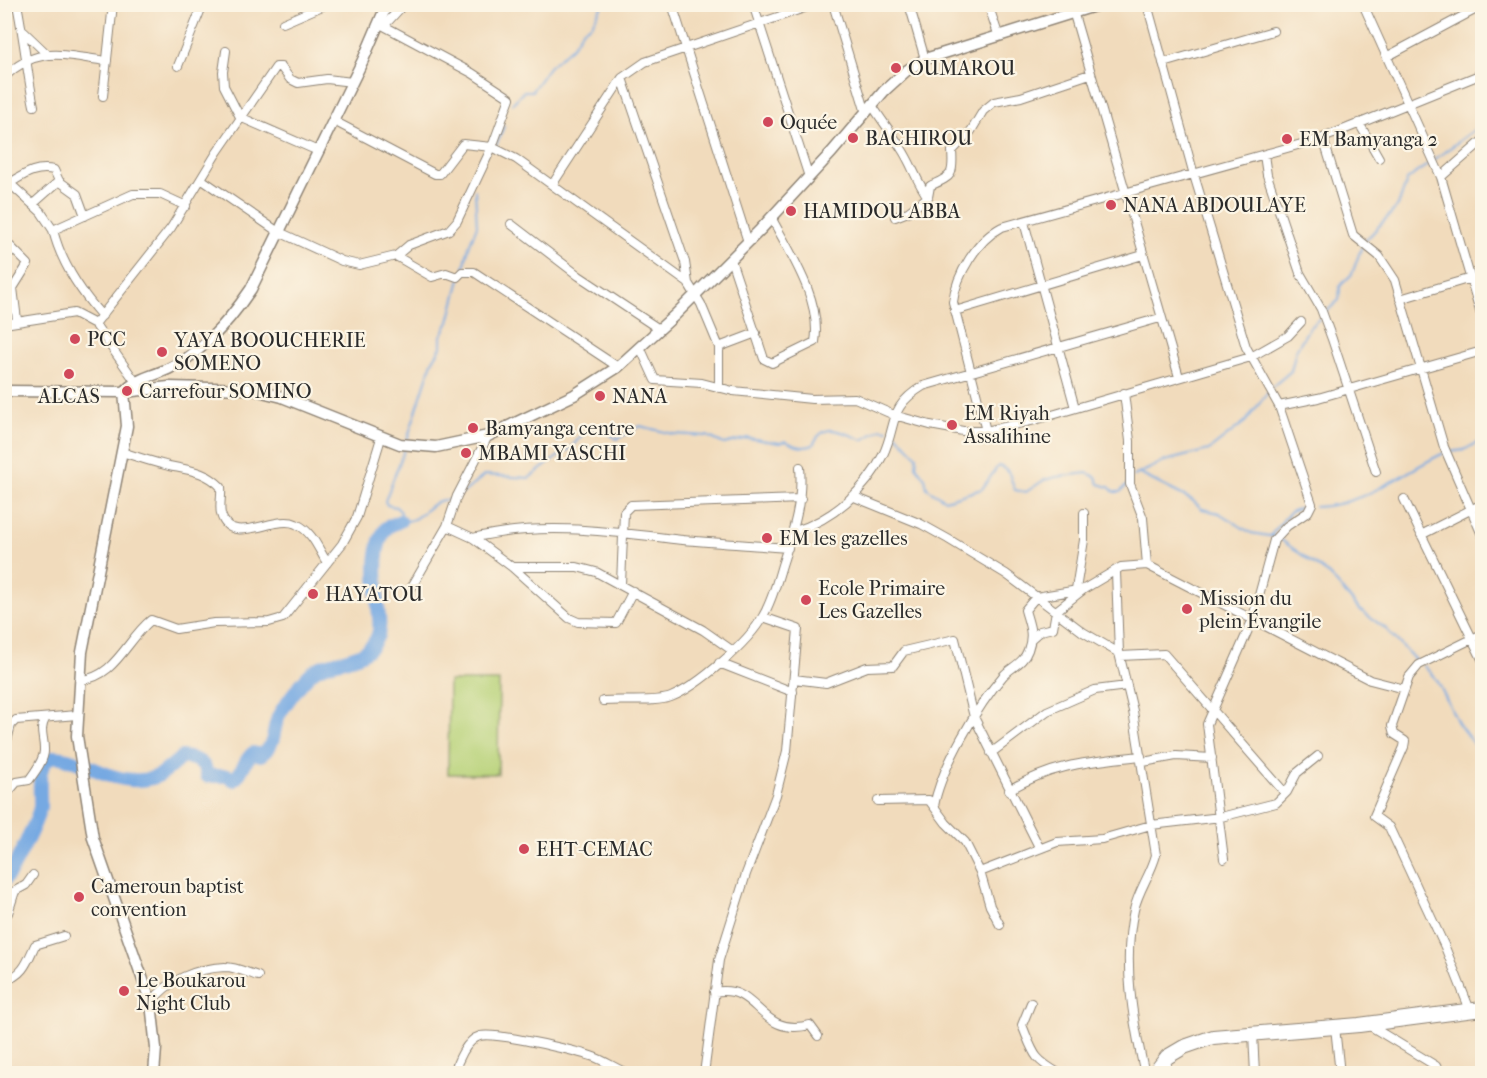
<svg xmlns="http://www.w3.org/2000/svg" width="1487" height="1078" font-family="'IM FELL French Canon',serif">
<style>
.green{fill:#b7d278;stroke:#717e52;stroke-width:1.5}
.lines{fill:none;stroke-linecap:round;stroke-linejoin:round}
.stream{stroke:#76a9e2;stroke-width:2}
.river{stroke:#76a9e2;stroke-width:14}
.minor-casing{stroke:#8e8374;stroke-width:10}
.tertiary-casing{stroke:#8e8374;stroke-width:13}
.primary-casing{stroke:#8e8374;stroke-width:16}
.minor{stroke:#fff;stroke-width:8}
.tertiary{stroke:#fff;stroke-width:10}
.primary{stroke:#fff;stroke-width:14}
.poi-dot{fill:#d1495b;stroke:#fcf5e5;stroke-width:2}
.labels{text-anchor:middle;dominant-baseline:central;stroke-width:4.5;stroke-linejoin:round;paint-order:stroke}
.poi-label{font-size:20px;fill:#2b2b2b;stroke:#fcf5e5;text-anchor:start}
</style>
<rect width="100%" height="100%" fill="#fcf5e5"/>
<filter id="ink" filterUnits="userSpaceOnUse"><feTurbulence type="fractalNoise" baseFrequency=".0167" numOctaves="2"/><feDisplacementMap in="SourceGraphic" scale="12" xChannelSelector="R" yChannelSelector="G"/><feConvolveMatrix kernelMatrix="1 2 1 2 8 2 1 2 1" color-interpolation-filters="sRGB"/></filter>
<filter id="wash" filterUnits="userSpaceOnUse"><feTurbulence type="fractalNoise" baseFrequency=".008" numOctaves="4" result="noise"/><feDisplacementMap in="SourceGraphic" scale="24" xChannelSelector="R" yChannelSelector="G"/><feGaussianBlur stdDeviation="1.35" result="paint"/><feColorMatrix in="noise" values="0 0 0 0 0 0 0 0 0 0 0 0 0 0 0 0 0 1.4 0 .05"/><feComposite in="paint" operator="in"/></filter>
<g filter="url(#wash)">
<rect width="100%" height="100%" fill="#f1dbbc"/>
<!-- green -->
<path class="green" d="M449,681H499L498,774H448Z"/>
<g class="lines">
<!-- stream -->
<path class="stream" d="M512,104L524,91H532L549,67L572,47L583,30L592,24L603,4
M496,145L504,126
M1365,241L1398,206L1407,180L1482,124
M464,268L469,246L477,226L475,190
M1326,312L1339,300L1340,286L1352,274L1362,246
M1272,387L1291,371L1296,350L1309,328L1320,318
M894,432L917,456L916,466L925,478L927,488L945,500L982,489L998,466C1012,468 1010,481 1015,490L1026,492L1044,480L1056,477L1087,473L1096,477L1099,484L1109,487L1114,492H1120L1127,485
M407,440L432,362L441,347V336L449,322L460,279
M405,448L385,501L387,505L396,507L401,512L400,521C419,523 424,508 439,501C444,499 449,501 454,500
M1450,452L1464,450L1482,440
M1140,474L1192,500L1202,509L1219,513L1251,533L1275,537
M1134,476L1165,461L1209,450L1246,421L1269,391
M463,493L485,475L529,478C542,469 553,459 567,451C576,445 580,433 591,429L605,431L617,439L640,426L673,434L707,436L724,444L748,438L780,443L786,441C794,446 804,449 813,445C824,420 842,432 863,440L881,429L888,430
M1315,507C1365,505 1401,473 1444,453
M1271,535L1290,512L1306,506
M1280,539L1328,574L1361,611L1385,628L1417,662
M1424,666L1437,680L1458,723L1482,756"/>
<!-- river -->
<path class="river" d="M4,880C13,872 38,819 40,807C41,793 36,769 48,759C58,750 100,773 112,776C125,780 139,782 152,778C163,776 173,764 182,757C195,758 206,762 207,776H228L234,780C243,772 244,760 253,753L261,755C278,742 271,732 279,715C287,701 298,687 309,675C328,655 366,667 378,635C381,626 379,617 378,607C377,582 371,548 387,527L400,521"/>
</g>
</g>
<g filter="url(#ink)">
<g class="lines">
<!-- minor casing -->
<g class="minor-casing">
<path id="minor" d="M17,4C24,39 27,72 34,106
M672,4L748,242
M753,4L809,177
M833,4L866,113
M909,4L925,59
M988,4L998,34
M1071,4L1179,377
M1147,4L1194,175L1246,347L1279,406L1312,504L1308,512L1287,526L1274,540L1252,621L1207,724L1224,859
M1363,4L1441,177L1482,318
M283,23L327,4
M381,25L384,26L404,4
M24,32L46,53
M226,51L223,72L224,86L240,117L318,151
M1388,56L1482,6
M1163,63L1273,31
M178,66L203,4
M4,77C39,44 64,56 107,61
M622,78L645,62L816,4
M4,95V98
M103,96L113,4
M872,105C881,120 892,133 901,148C912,164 916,181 928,197
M334,121L435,174H440L463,144L492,147L516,159L688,283L701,304L719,347V388
M1359,123L1379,158
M1323,138L1353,235L1379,256L1395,280L1444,447L1482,535
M1264,155L1267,175L1300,273L1321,309L1332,339L1376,472
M1441,177L1482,141
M5,179L41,212L53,230
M201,179L277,231L342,261L359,265L396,256L409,245L449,230L457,221L492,147L510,98L472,73L384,26
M59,181L77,194L85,216
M10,183C25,174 36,166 54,170L59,181L33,204
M552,185L622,78L685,262L688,283
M895,217L908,212L928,197L930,186C951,176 954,177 952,151L971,131L983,111L994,102L1021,97L1090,74
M1024,222L1075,408
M511,224L579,276L659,329
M4,240L28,264L13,288
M396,256L432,277L446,273L457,277L462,272H474L618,367
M731,260L764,359L772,363L815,342C822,300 790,253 771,217
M4,280L13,288L17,320
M1400,299L1471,278
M955,311L1143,255
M102,316C80,291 61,263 53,230L133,194H160L186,206
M4,324L74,313L95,324L135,381
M95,324L171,228L216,154L276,67H281L290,79L298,83L327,79L352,82
M640,347L655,380L702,383L733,391L812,399L855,398L894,415L930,425L963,431H986L1035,420L1251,357L1288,336L1301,322
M719,347L756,333
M1124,393L1130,441V484L1143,518L1147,565
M1279,406L1318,398L1482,351
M986,431L953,302C956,275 977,240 1002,227L1323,138L1482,74
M488,436L457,496L447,526L473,538L512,567L569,618L578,622L616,623L633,591
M122,452C137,457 153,462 169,466C188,470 206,471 221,487C222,496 219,505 221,514C230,548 275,514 296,524C312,531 318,548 327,563
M852,496L921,524L948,539L1006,574L1083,632L1119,653
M1404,499L1482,659
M795,531C832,520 866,490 883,455C898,423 887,408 923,386L1160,318
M1421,535L1482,504
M473,538C541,521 614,532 683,540C718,543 753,545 788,548
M512,567H577L596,572L703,630L733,651
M1116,572L1119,653L1133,711L1156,855C1151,874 1138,891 1134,910C1122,962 1133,1022 1145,1074
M621,584L624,512L631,505L801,499
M1076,589L1084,540V513
M410,590L447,526
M1032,638L1040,631L1053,628L1056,611L1084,589
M1120,656L1164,654L1285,793
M719,663L793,692
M794,679L826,683L867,667L893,666L904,651L955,639L974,717L1039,847
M80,680C115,678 127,639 151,620L176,629L214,623L269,622L283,618L342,544L357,517L381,438
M603,701C620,699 657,703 671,697C698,686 749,642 763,616C772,601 777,582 782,565C793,531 803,503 800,467
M4,752L11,725L16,720L77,715
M991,753L1047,711L1095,690L1127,686
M1143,762L1176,756L1212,758
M1009,790C1056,763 1089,762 1141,756
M4,797L17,782L29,780C35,772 45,759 44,749C44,737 39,730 45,719
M878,801L929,800L946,823L965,842L980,872L990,906L1000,925
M934,806C941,768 978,705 1003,676C1012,666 1023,664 1028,650C1034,634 1029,625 1025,610L1036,597L1084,589L1121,567L1147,565L1370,680L1405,689
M980,872L1057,842L1102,839L1151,825L1221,817L1276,803L1287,792L1297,773L1318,756
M4,896L15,891
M4,917L8,913L15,891L26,885L33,875
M4,980C23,977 28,960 35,945L64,936
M714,992C760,983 757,1038 810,1025L818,1036
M151,1003C167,980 198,968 225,967C236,967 248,973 258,976
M1031,1003L1022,1025C1034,1054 1032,1058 1060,1074
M1470,1010L1445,947L1389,827L1374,816L1404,747L1405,741L1394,734L1392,726L1409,677L1419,665L1482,634
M1367,1024L1436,1066L1440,1074
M1335,1027L1340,1074
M1253,1033L1255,1074
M454,1074C457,1062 466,1040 480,1036C496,1032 572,1050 591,1056C604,1060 616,1069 629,1074
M704,1074L719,960L746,874L776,795L787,751L798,629L763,617"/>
</g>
<!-- tertiary casing -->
<g class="tertiary-casing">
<path id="tertiary" d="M4,391L124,392L169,387L250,389L282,397L400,444L436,447L488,436L574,395L618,367L675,315L760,230L832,152L884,91L906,71L925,59L1101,4
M154,1074L156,1048L151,1003L93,838L77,736L82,652L127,426L124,392C137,378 151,377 168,369C203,353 230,320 251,289L363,60L387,4"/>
</g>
<!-- primary casing -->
<g class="primary-casing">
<path id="primary" d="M1154,1074L1167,1057L1184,1047L1213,1037L1359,1025L1482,1009"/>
</g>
<!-- minor -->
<use href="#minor" class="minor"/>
<!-- tertiary -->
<use href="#tertiary" class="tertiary"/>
<!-- primary -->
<use href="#primary" class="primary"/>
</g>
</g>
<!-- markers -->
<g class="poi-dot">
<circle cx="896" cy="68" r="6"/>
<circle cx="768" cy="122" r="6"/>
<circle cx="853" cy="138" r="6"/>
<circle cx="1287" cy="139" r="6"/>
<circle cx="1111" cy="205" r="6"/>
<circle cx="791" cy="211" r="6"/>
<circle cx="75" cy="339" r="6"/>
<circle cx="162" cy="352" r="6"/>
<circle cx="69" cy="374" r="6"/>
<circle cx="127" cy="391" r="6"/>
<circle cx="600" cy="396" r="6"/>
<circle cx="952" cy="425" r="6"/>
<circle cx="473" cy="428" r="6"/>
<circle cx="466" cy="453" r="6"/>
<circle cx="767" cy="538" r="6"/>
<circle cx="313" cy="594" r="6"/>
<circle cx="806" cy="600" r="6"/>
<circle cx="1187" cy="609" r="6"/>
<circle cx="524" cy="849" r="6"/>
<circle cx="79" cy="897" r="6"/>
<circle cx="124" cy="991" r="6"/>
</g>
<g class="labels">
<!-- poi labels -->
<g class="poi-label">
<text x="908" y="68">OUMAROU</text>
<text x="780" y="122">Oquée</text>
<text x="865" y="138">BACHIROU</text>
<text x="1299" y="139">EM Bamyanga 2</text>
<text x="1123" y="205">NANA ABDOULAYE</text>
<text x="803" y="211">HAMIDOU ABBA</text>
<text x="87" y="339">PCC</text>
<text x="174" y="340">YAYA BOOUCHERIE<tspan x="174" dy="23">SOMENO</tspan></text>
<text x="139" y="391">Carrefour SOMINO</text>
<text x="69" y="396" text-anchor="middle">ALCAS</text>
<text x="612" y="396">NANA</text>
<text x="964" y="413">EM Riyah<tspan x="964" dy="23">Assalihine</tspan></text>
<text x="485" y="428">Bamyanga centre</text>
<text x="478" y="453">MBAMI YASCHI</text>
<text x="779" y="538">EM les gazelles</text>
<text x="818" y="588">Ecole Primaire<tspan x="818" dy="23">Les Gazelles</tspan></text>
<text x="325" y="594">HAYATOU</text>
<text x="1199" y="598">Mission du<tspan x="1199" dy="23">plein Évangile</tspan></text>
<text x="536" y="849">EHT-CEMAC</text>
<text x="91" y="886">Cameroun baptist<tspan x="91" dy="23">convention</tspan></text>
<text x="136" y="980">Le Boukarou<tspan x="136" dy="23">Night Club</tspan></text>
</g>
</g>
<!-- margin -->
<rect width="1487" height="1078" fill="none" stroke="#fcf5e5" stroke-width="24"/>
</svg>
